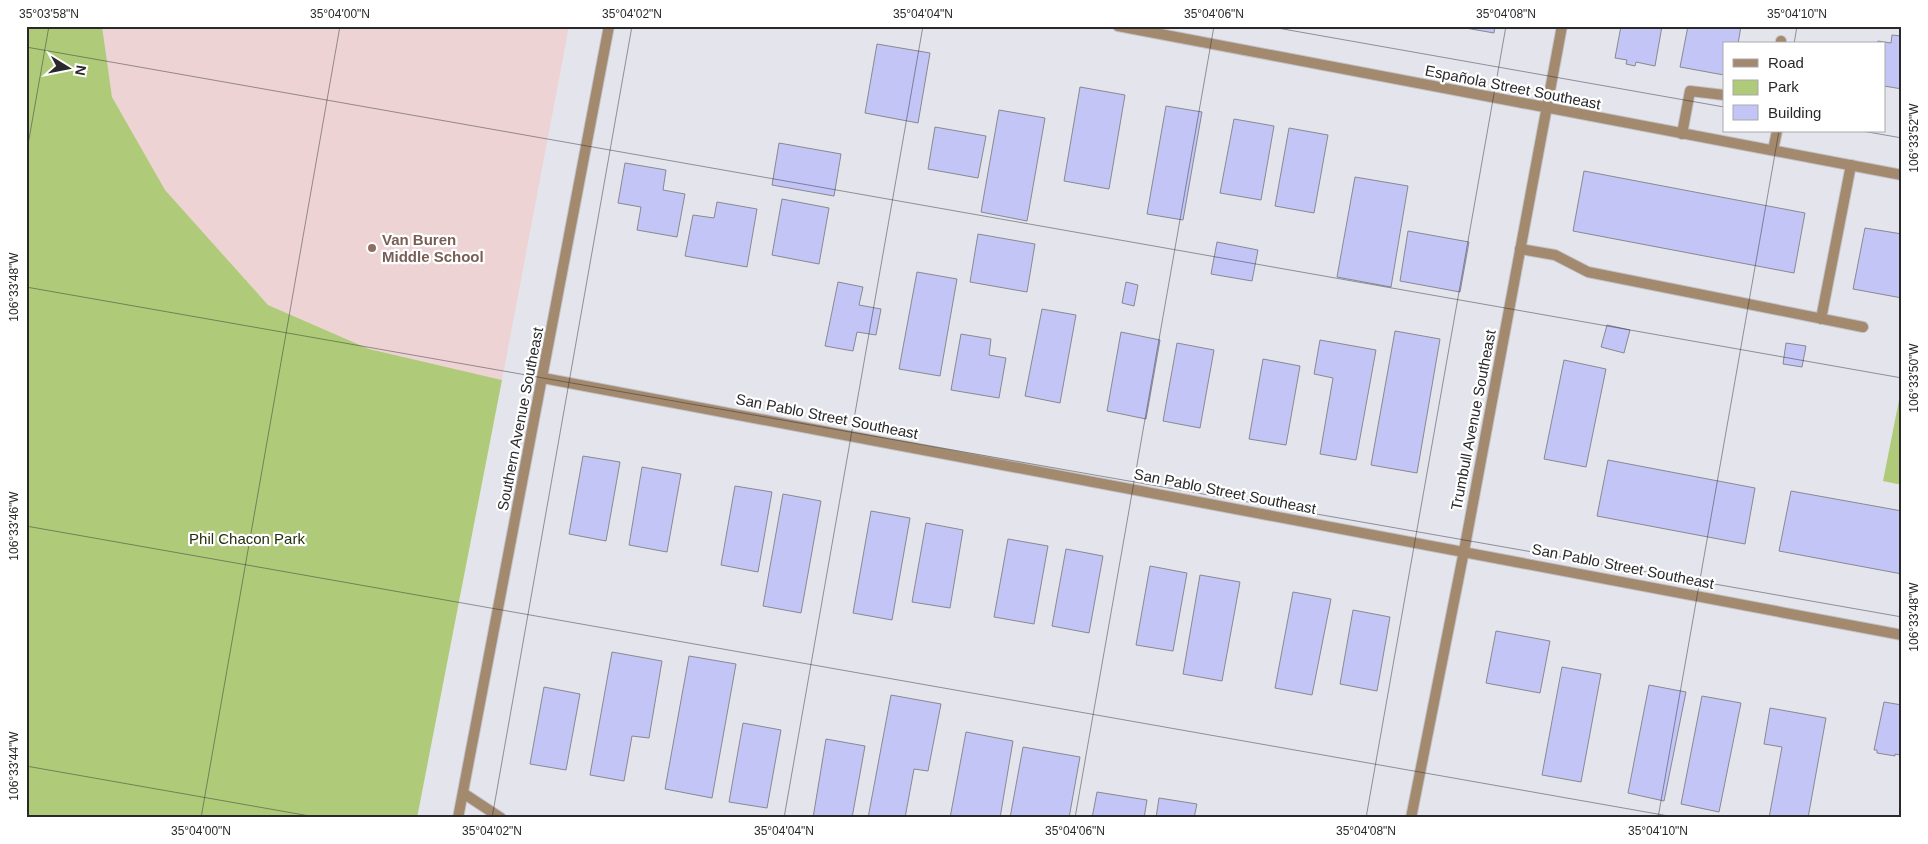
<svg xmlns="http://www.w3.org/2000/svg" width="1928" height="844" font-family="Helvetica,sans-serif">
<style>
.education{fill:#eed3d5}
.green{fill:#afcb79}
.building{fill:#c2c5f6;stroke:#888990}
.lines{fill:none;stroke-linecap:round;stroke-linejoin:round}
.service-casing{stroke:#c2c2c9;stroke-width:12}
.minor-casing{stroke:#c2c2c9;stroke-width:12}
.tertiary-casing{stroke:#c2c2c9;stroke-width:12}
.service{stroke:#a3896d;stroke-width:10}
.minor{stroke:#a3896d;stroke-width:10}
.tertiary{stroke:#a3896d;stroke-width:10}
.ticks{fill:none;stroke:#29292c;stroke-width:1;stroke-opacity:0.45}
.education-dot{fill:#8d6e63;stroke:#fff;stroke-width:2}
.labels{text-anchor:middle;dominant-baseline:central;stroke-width:4.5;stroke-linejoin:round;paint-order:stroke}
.street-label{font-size:15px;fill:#29292c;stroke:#fff}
.education-label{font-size:15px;font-weight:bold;fill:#785e54;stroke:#fff;text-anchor:start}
.park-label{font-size:15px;fill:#25300c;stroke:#fff}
.neatline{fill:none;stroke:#29292c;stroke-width:2}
.ticks-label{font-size:12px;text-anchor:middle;fill:#29292c}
</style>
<rect width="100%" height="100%" fill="#e3e4ec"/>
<!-- education -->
<path class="education" d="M102,26H569L502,380L369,349L268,305L165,191L112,97Z"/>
<!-- green -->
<path class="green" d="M26,26H102L112,97L165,190L268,305L369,349L502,380L417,818H26Z
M1902,385V485L1883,481Z"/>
<!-- building -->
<path class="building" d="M1454,26H1495L1494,33Z
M1621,26H1662L1655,66L1636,62L1635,66L1626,64L1627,60L1615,58Z
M1688,26H1741L1738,44H1724V75L1680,67Z
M1892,35L1902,36V89L1884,86V44H1877L1878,41L1891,43Z
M877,44L930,53L918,123L865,113Z
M1080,87L1125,95L1109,189L1064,181Z
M1166,106L1202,112L1183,220L1147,214Z
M999,110L1045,118L1027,221L981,212Z
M1234,119L1274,126L1261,200L1220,193Z
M935,127L986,136L978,178L928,169Z
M1289,128L1328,135L1314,213L1275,206Z
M779,143L841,154L834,196L772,185Z
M625,163L666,170L663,190L685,194L677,237L637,230L641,207L618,203Z
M1584,171L1805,213L1794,273L1573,231Z
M1355,177L1408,186L1391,287L1337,277Z
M782,199L829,208L819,264L772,255Z
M717,202L757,209L747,267L685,256L693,215L714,218Z
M1865,228L1902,234V298L1853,289Z
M1408,231L1469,242L1460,292L1400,281Z
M978,234L1035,244L1027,292L970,282Z
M1217,242L1258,250L1252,281L1211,274Z
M917,272L957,279L940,376L899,369Z
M838,282L863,287L859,305L881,309L876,335L857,332L853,351L825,346Z
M1126,282L1138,285L1134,306L1122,303Z
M1042,309L1076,315L1060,403L1025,396Z
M1607,325L1630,330L1624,353L1601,347Z
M1395,331L1440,339L1417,473L1371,465Z
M1121,332L1160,340L1146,419L1107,411Z
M961,334L991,339L989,355L1006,358L999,398L951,390Z
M1320,340L1376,350L1356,460L1320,454L1333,378L1314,374Z
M1177,343L1214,350L1200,428L1163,421Z
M1786,343L1806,346L1802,367L1783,364Z
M1263,359L1300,366L1286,445L1249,439Z
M1564,360L1606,369L1586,467L1544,459Z
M583,456L620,462L606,541L569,534Z
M1608,460L1755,488L1745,544L1597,516Z
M642,467L681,474L667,552L629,545Z
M735,486L772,492L758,572L721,565Z
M1791,491L1902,511V574L1779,551Z
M783,494L821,501L801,613L763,606Z
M871,511L910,518L892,620L853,613Z
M926,523L963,530L950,608L912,602Z
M1008,539L1048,546L1034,624L994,617Z
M1066,549L1103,556L1089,633L1052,626Z
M1150,566L1187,573L1173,651L1136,645Z
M1200,575L1240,582L1222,681L1183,674Z
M1293,592L1331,599L1312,695L1275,688Z
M1353,610L1390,617L1377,691L1340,684Z
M1496,631L1550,641L1540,693L1486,683Z
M612,652L662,661L649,738L632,736L624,781L590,775Z
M689,656L736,664L712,798L665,789Z
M1562,667L1601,674L1581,782L1542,775Z
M1649,685L1686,692L1664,801L1628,793Z
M544,687L580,694L566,770L530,764Z
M891,695L941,704L928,771L914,769L905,818H868Z
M1702,696L1741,703L1719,812L1681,804Z
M1884,702L1902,705V757H1900V755L1895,754V756L1877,753V750H1874Z
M1770,708L1826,718L1808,818H1769L1782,747L1764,744Z
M743,723L781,730L767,808L729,802Z
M966,732L1013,741L1000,818H950Z
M826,739L865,746L852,818H813Z
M1023,747L1080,757L1069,818H1010Z
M1097,792L1147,800L1144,818H1092Z
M1159,798L1197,804L1194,818H1156Z"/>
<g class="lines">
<!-- service casing -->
<g class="service-casing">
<path id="service" d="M1781,44V41
M1682,134L1690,91L1724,95
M1773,150L1777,131
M1520,249L1555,255L1588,272L1863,327
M1821,319L1851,165"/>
</g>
<!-- minor casing -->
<g class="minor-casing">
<path id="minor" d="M1118,26L1902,175
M543,378L1902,635
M463,793L501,818
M1411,818L1464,551L1562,26"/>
</g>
<!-- tertiary casing -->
<g class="tertiary-casing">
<path id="tertiary" d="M458,818L609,26"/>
</g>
<!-- service -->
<use href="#service" class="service"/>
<!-- minor -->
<use href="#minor" class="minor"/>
<!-- tertiary -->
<use href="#tertiary" class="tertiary"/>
</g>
<!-- ticks -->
<path class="ticks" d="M1266,26L1724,107M1794,44L1797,26M26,47L1902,378M1862,131L1902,138M26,156L49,26M26,287L1902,617M26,526L1680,818M26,766L321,818M201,818L340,26M492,818L632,26M784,818L923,26M1075,818L1214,26M1366,818L1506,26M1658,818L1779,131"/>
<!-- markers -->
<circle class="education-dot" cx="372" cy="248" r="5"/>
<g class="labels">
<!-- street labels -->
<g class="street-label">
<text transform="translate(1513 87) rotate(11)">Española Street Southeast</text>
<text transform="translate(827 416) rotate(11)">San Pablo Street Southeast</text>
<text transform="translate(520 419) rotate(-79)">Southern Avenue Southeast</text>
<text transform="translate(1473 420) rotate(-79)">Trumbull Avenue Southeast</text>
<text transform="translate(1225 491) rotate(11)">San Pablo Street Southeast</text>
<text transform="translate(1623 566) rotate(11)">San Pablo Street Southeast</text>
</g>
<!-- education labels -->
<g class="education-label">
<text x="382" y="239">Van Buren<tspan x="382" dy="17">Middle School</tspan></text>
</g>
<!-- park labels -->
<g class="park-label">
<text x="247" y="538">Phil Chacon Park</text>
</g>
</g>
<!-- border -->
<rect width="1928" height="844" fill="none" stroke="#ffffff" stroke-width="55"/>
<!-- legend -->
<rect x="1723" y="42" width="162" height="90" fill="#ffffff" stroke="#a9a9ab"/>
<rect x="1733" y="59" width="25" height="8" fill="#a3896d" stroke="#a9a9ab"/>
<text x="1768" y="68" font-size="15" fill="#29292c">Road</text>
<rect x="1733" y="80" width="25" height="15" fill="#afcb79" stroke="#a9a9ab"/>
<text x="1768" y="92" font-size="15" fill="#29292c">Park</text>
<rect x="1733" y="105" width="25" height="15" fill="#c2c5f6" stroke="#a9a9ab"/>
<text x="1768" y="118" font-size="15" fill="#29292c">Building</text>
<!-- north arrow -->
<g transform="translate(68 68) rotate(100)" stroke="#ffffff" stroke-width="4" paint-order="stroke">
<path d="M0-4L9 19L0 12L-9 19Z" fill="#29292c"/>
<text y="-8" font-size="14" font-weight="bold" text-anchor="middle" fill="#29292c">N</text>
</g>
<rect x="28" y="28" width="1872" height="788" class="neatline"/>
<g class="ticks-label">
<text x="49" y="18">35°03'58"N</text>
<text x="340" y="18">35°04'00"N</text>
<text x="632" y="18">35°04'02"N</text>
<text x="923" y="18">35°04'04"N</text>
<text x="1214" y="18">35°04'06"N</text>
<text x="1506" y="18">35°04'08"N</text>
<text x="1797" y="18">35°04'10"N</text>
<text transform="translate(1914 138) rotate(-90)" y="4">106°33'52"W</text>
<text transform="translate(14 287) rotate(-90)" y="4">106°33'48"W</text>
<text transform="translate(1914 378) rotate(-90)" y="4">106°33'50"W</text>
<text transform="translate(14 526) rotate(-90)" y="4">106°33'46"W</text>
<text transform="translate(1914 617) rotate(-90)" y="4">106°33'48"W</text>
<text transform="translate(14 766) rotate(-90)" y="4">106°33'44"W</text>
<text x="201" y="835">35°04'00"N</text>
<text x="492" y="835">35°04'02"N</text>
<text x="784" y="835">35°04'04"N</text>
<text x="1075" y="835">35°04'06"N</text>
<text x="1366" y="835">35°04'08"N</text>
<text x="1658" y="835">35°04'10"N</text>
</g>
</svg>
